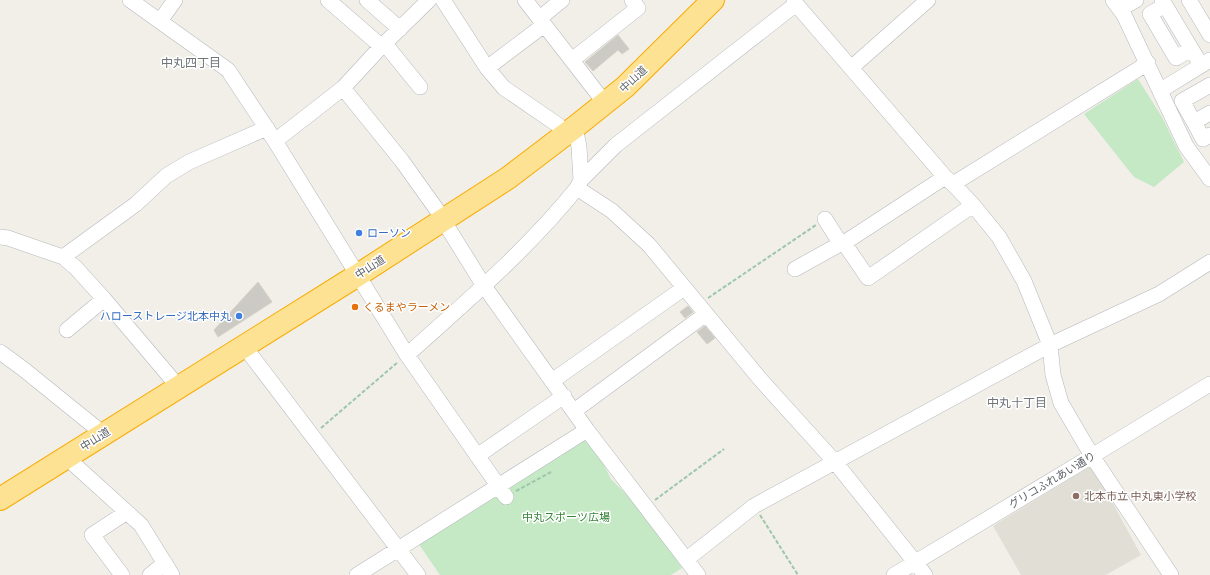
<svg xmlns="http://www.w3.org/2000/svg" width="1210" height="575" font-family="'Archivo Narrow','Noto Sans JP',sans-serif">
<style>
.education{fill:#e1ded6}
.green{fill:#c5e8c5}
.building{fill:#cccac5;stroke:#d6d1c6}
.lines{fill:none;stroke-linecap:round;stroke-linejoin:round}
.minor-casing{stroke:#b5b8bc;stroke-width:16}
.highway-casing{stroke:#f9ab00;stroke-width:24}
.path{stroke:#9cc7a9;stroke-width:2;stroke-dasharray:4 2;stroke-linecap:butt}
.minor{stroke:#fff;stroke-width:15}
.highway{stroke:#fde293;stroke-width:22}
.shop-dot{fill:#3f7fe0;stroke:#fff;stroke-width:1.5}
.food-dot{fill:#e8710a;stroke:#fff;stroke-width:1.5}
.education-dot{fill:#8d6e63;stroke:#fff;stroke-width:1.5}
.labels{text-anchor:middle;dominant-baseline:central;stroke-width:3;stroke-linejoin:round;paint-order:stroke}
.street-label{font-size:11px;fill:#5f6368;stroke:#fff}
.shop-label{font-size:11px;fill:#366cbe;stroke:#fff;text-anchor:start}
.food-label{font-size:11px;fill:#c56008;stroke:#fff;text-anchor:start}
.education-label{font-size:11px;fill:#785e54;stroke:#fff;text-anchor:start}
.park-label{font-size:11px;fill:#348238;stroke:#fff}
.neighbourhood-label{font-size:12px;fill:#70757a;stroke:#fff}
</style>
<rect width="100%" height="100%" fill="#f1efe8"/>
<!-- education -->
<path class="education" d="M1092,465L1141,555L1106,575H1021L993,526Z"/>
<!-- green -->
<path class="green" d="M1138,79L1162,117L1184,162L1154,187L1134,177L1084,114Z
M589,436L611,479L645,513L682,568L671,575H440L418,543Z"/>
<!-- building -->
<path class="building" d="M618,35L629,49L622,54L618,50L593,71L585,62Z
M258,282L272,302L218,337L214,330Z
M688,306L693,312L685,318L680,312Z
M705,326L715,338L707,344L697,332Z"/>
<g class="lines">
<!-- minor casing -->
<g class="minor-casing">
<path id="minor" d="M130,0L228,70L275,141L407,355L506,497
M328,0L382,47
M367,0L400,29
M443,0L487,68L504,88L558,125
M525,0L598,94
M1113,0L1124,15L1186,146L1210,179
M1162,0L1201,65
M1189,0L1210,35
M796,4L945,177L953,184L973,205L999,237L1024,281L1050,345L1053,375L1061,403L1092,456L1171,575
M1165,5L1150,14L1176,58L1191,49
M1120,9L1136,0
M540,18L562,0
M160,21L175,0
M385,44L420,87
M572,60L638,8L632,0
M487,68L544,25
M851,68L928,0
M343,88L402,161L437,210
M1161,90L1210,60
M1210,113L1194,122L1203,139L1210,135
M1194,122L1182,101L1210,85
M575,127L579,147L581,180L577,188L612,211L649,245L760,379L835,462L915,562L925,575
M275,141L343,88L378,50L429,0
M581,180L616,145L796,4L794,0
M953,184L1148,63
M825,219L837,238L844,243L868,278L973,205
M443,220L484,286L587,430L698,575
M0,237L8,238L63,257L76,268L104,299L171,378
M63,257L136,204L166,176L189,162L267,128
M795,269L840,244L844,243L945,177
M67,330L104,299
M244,346L418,575
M0,352L22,368L95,427
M407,355C466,302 527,250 577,188
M552,381L684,288
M574,411L706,314
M477,456L564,396
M66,457L141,525L172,575
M687,559L754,506L1050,345L1159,294L1210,262
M122,575L92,535L127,512
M150,575L165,563
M357,575L587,430
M894,575L1092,456L1210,384"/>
</g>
<!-- highway casing -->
<g class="highway-casing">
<path id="highway" d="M0,499L358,275L508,178L575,127L625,87L713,0"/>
</g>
<!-- path -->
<path class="path" d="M708,298L816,225
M321,428L398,362
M516,491L551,472
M655,500L724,449
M760,515L798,575"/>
<!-- minor -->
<use href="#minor" class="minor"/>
<!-- highway -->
<use href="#highway" class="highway"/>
</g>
<!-- markers -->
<g class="shop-dot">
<circle cx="359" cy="233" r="4"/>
<circle cx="239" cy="316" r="4"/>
</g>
<circle class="food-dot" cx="355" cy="307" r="4"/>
<circle class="education-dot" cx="1076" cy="496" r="4"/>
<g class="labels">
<!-- street labels -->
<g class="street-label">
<text transform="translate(633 79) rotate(-43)">中山道</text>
<text transform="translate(370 267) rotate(-33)">中山道</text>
<text transform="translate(95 439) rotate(-32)">中山道</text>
<text transform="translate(1052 480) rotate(-31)">グリコふれあい通り</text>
</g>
<!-- shop labels -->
<g class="shop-label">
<text x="367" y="233">ローソン</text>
<text x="231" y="316" text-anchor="end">ハローストレージ北本中丸</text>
</g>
<!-- food labels -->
<g class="food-label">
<text x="363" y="307">くるまやラーメン</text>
</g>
<!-- education labels -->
<g class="education-label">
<text x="1084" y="496">北本市立 中丸東小学校</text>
</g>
<!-- park labels -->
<g class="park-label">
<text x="566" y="517">中丸スポーツ広場</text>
</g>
<!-- neighbourhood labels -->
<g class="neighbourhood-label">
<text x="191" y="63">中丸四丁目</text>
<text x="1017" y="403">中丸十丁目</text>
</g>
</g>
</svg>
